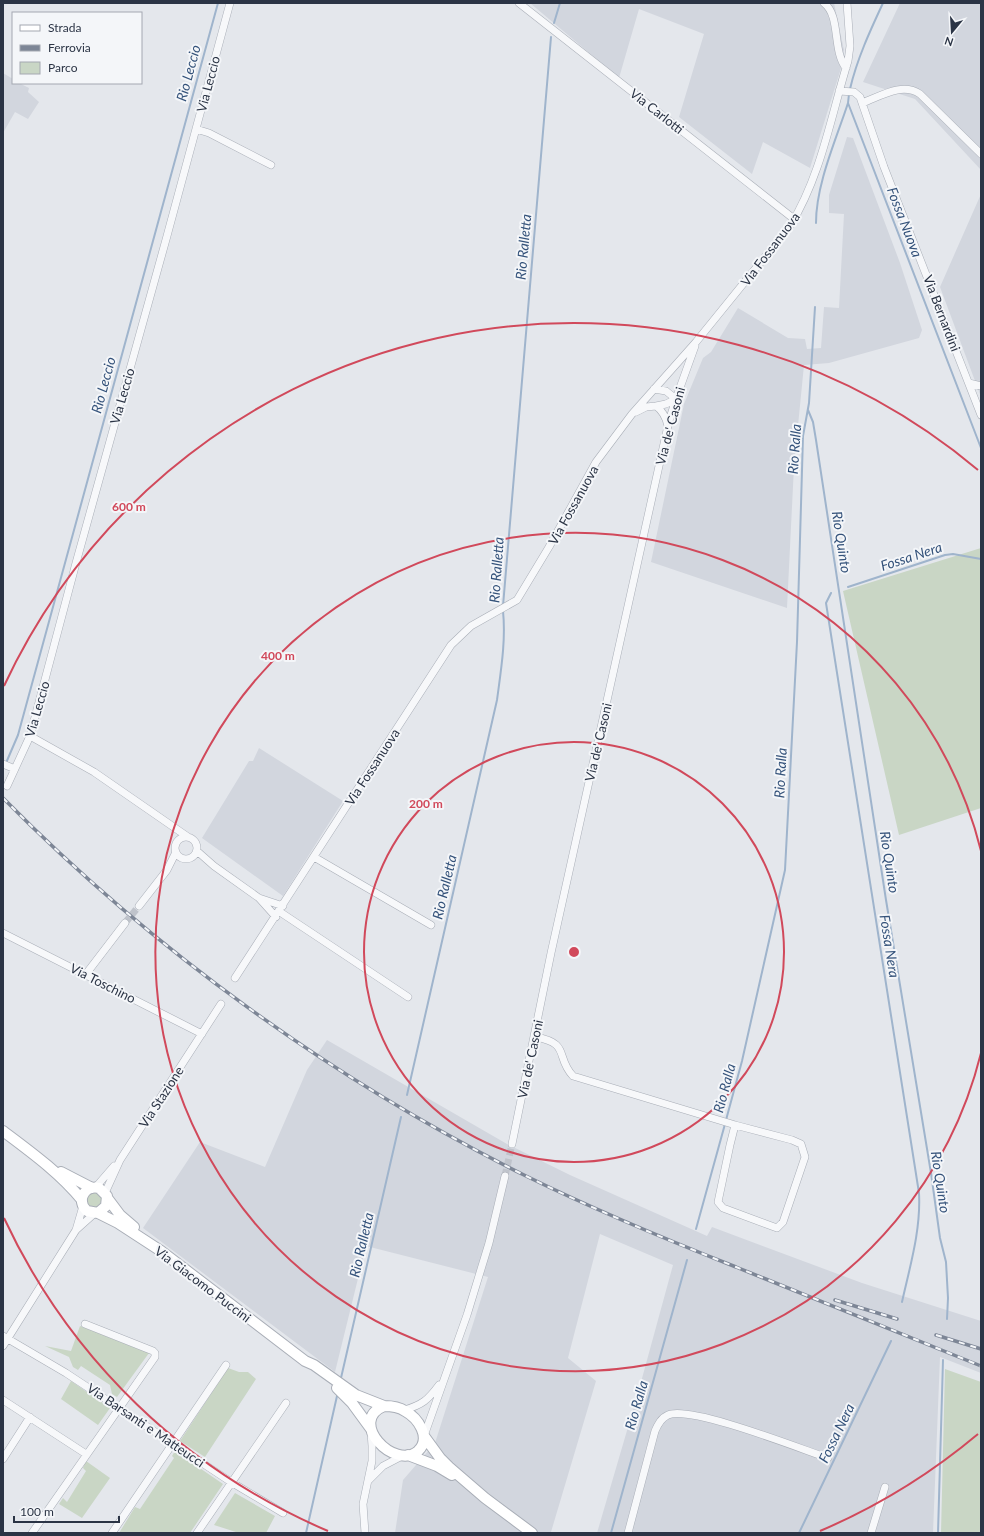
<svg xmlns="http://www.w3.org/2000/svg" width="984" height="1536" font-family="Lato,sans-serif">
<style>
.built{fill:#d2d6de}
.green{fill:#c9d6c5}
.lines{fill:none;stroke-linecap:round;stroke-linejoin:round}
.stream{stroke:#9fb4cc;stroke-width:2}
.minor-tunnel{stroke:#bfc3cb;stroke-width:7;stroke-dasharray:7 3.5;stroke-linecap:butt}
.minor-casing{stroke:#a9aeb7;stroke-width:8}
.secondary-casing{stroke:#a9aeb7;stroke-width:12}
.minor{stroke:#f7f8fa;stroke-width:7}
.secondary{stroke:#fff;stroke-width:10}
.rail-casing{stroke:#7d8696;stroke-width:3.5}
.rail{stroke:#f4f6f9;stroke-width:2;stroke-dasharray:6;stroke-linecap:butt}
.ring{fill:none;stroke:#d1495b;stroke-width:2}
.labels{text-anchor:middle;dominant-baseline:central;stroke-width:4;stroke-linejoin:round;paint-order:stroke}
.street-label{font-size:13px;fill:#2b3445;stroke:#f4f6f9}
.water-label{font-size:14px;font-style:italic;fill:#34527a;stroke:#f4f6f9}
.centre{fill:#d1495b;stroke:#f4f6f9;stroke-width:2}
.ring-label{font-size:12px;text-anchor:middle;font-weight:bold;fill:#d1495b;stroke:#f4f6f9;stroke-width:4;stroke-linejoin:round;paint-order:stroke}
</style>
<rect width="100%" height="100%" fill="#e4e7ec"/>
<!-- built -->
<path class="built" d="M530,3H834L844,50L842,65L810,168L763,142L752,174L679,117L704,34L639,9L619,78Z
M900,3H981V170L915,99L863,82Z
M3,73L13,79V83H19L29,88L28,92L39,102L28,119L15,112L3,133Z
M847,137L853,138L900,263L922,330L919,338L829,363L804,365L794,466L787,608L651,562L684,404L703,358L711,352L738,308L788,338L805,339L807,349L821,348L824,307L839,308L844,214L829,213V195Z
M981,194V397L940,287Z
M259,748L343,801L283,896L202,838L249,761H253Z
M327,1040L507,1144L570,1175L707,1236L712,1227L862,1283L981,1321V1373L940,1357L933,1533H597L638,1393L673,1265L600,1234L568,1358L596,1381L551,1532L541,1533H395L403,1480L435,1443L488,1277L366,1246L335,1372L143,1228L200,1142L265,1167L307,1070Z"/>
<!-- green -->
<path class="green" d="M981,548V808L899,835L843,591Z
M87 1200a8 8 0 1 1 16 0a8 8 0 1 1-16 0Z
M80,1326L149,1353L117,1397L112,1394L110,1385L81,1366L78,1370L73,1367L69,1357L45,1346L71,1351Z
M228,1368L239,1372H248L256,1379L205,1457L180,1441Z
M945,1369L981,1382V1533H941Z
M71,1381L110,1408L98,1425L61,1399Z
M175,1451L223,1484L190,1533H119L135,1507L140,1509L174,1458L172,1456Z
M86,1461L110,1478L82,1518L59,1504L63,1498L67,1502L86,1471L83,1468Z
M235,1493L275,1516L266,1533H239L214,1525Z"/>
<g class="lines">
<!-- stream -->
<path class="stream" d="M554,23L560,3
M850,89C857,59 870,31 883,3
M849,94L848,103L981,448
M816,223C816,184 836,140 848,103
M808,410L813,422L816,440L886,900L931,1173L940,1238L946,1262L948,1298L947,1319
M848,587L945,555L953,554L981,559
M831,593L826,603L919,1193C921,1230 910,1266 902,1302
M503,606L551,37
M6,763L18,735L218,3
M407,1095L497,700C501,670 506,640 503,611
M726,1120L742,1061L785,870L797,642L803,436L809,403L815,307
M696,1229L725,1124
M341,1378L401,1117
M306,1533L337,1396
M611,1533L687,1260
M799,1533L891,1341
M938,1533L943,1360"/>
<!-- minor-tunnel -->
<path class="minor-tunnel" d="M125,923L139,906
M505,1176L512,1144"/>
<!-- minor casing -->
<g class="minor-casing">
<path id="minor" d="M519,3L794,219
M824,3C841,16 832,50 846,68
M839,91L854,92L860,97L884,167L981,415
M862,103C881,96 902,82 920,94L981,154
M196,129L209,133L271,165
M969,383L981,386
M654,389L666,391L676,399L666,404L656,406
M636,412L646,407L656,406C663,411 666,417 668,426
M30,736L94,772L188,837
M3,764L15,769
M7,786L30,736L76,563L167,236L230,3
M175 848a11 11 0 1 1 22 0a11 11 0 1 1-22 0Z
M197,851L214,866L259,898L283,906
M314,857L431,925
M259,898L276,917
M139,906L167,870L176,852
M280,912L408,997
M3,933L202,1034
M86,974L125,923
M235,978L451,645L471,626L517,600L549,547L596,462L632,414L696,342L790,226C821,176 831,116 848,61L850,46L847,3
M535,1037C571,1043 555,1057 573,1076L732,1124L735,1125L792,1140L801,1144L805,1157L783,1222L777,1228L723,1208L718,1202L730,1145L735,1125
M512,1144L551,953L669,421L677,396L695,346
M95,1188L114,1166
M105,1193L120,1160L221,1004
M76,1230L83,1206
M3,1336L66,1373L231,1482L283,1513
M3,1346L76,1230L95,1213
M3,1400L86,1454
M404,1410C422,1405 428,1400 439,1385
M424,1436L467,1315L489,1243L505,1176
M3,1459L30,1417
M368,1481L383,1466L404,1455
M32,1533L155,1357V1353L153,1351L85,1324
M112,1533L226,1365
M197,1533L286,1403
M365,1533L363,1504L372,1461V1446L371,1432
M628,1533L655,1431C658,1424 661,1418 668,1415C690,1405 801,1449 828,1458
M871,1533L885,1487"/>
</g>
<!-- secondary casing -->
<g class="secondary-casing">
<path id="secondary" d="M3,1131C31,1152 60,1173 82,1200
M61,1172L92,1188
M108,1199L120,1215L134,1227
M98,1213L106,1206L107,1196L99,1188C84,1185 76,1201 87,1211L98,1213L118,1223L161,1251L305,1361L314,1365L356,1395L384,1406
M337,1388L352,1403L371,1429
M384,1406C391,1406 399,1407 405,1411C418,1418 432,1438 418,1451C394,1471 347,1421 384,1406Z
M424,1436L440,1458L449,1467L485,1498L532,1533
M408,1455L437,1466L452,1475"/>
</g>
<!-- minor -->
<use href="#minor" class="minor"/>
<!-- secondary -->
<use href="#secondary" class="secondary"/>
<!-- rail casing -->
<g class="rail-casing">
<path id="rail" d="M3,798C153,950 335,1081 526,1176C595,1210 665,1239 736,1267C818,1300 900,1333 981,1366
M835,1300L897,1319
M936,1335L981,1349"/>
</g>
<!-- rail -->
<use href="#rail" class="rail"/>
</g>
<!-- distance rings -->
<g class="ring">
<circle cx="574" cy="952" r="210"/>
<path d="M981 1053A419 419 0 1 1 981 851"/>
<path d="M978 1434A629 629 0 0 1 820 1531M328 1531A629 629 0 0 1 4 1218M4 686A629 629 0 0 1 978 470"/>
</g>
<g class="labels">
<!-- street labels -->
<g class="street-label">
<text transform="translate(208 84) rotate(-75)">Via Leccio</text>
<text transform="translate(657 111) rotate(38)">Via Carlotti</text>
<text transform="translate(770 249) rotate(-53)">Via Fossanuova</text>
<text transform="translate(942 313) rotate(69)">Via Bernardini</text>
<text transform="translate(122 396) rotate(-74)">Via Leccio</text>
<text transform="translate(670 426) rotate(-75)">Via de' Casoni</text>
<text transform="translate(573 505) rotate(-61)">Via Fossanuova</text>
<text transform="translate(37 709) rotate(-74)">Via Leccio</text>
<text transform="translate(598 742) rotate(-77)">Via de' Casoni</text>
<text transform="translate(372 767) rotate(-57)">Via Fossanuova</text>
<text transform="translate(103 983) rotate(27)">Via Toschino</text>
<text transform="translate(530 1059) rotate(-78)">Via de' Casoni</text>
<text transform="translate(161 1097) rotate(-57)">Via Stazione</text>
<text transform="translate(203 1284) rotate(37)">Via Giacomo Puccini</text>
<text transform="translate(146 1425) rotate(34)">Via Barsanti e Matteucci</text>
</g>
<!-- water labels -->
<g class="water-label">
<text transform="translate(188 73) rotate(-75)">Rio Leccio</text>
<text transform="translate(905 222) rotate(69)">Fossa Nuova</text>
<text transform="translate(523 247) rotate(-85)">Rio Ralletta</text>
<text transform="translate(103 385) rotate(-75)">Rio Leccio</text>
<text transform="translate(794 449) rotate(-86)">Rio Ralla</text>
<text transform="translate(842 542) rotate(81)">Rio Quinto</text>
<text transform="translate(911 556) rotate(-18)">Fossa Nera</text>
<text transform="translate(496 570) rotate(-86)">Rio Ralletta</text>
<text transform="translate(780 773) rotate(-87)">Rio Ralla</text>
<text transform="translate(890 862) rotate(81)">Rio Quinto</text>
<text transform="translate(444 887) rotate(-77)">Rio Ralletta</text>
<text transform="translate(890 946) rotate(81)">Fossa Nera</text>
<text transform="translate(724 1088) rotate(-75)">Rio Ralla</text>
<text transform="translate(941 1182) rotate(81)">Rio Quinto</text>
<text transform="translate(361 1245) rotate(-77)">Rio Ralletta</text>
<text transform="translate(636 1405) rotate(-74)">Rio Ralla</text>
<text transform="translate(836 1433) rotate(-64)">Fossa Nera</text>
</g>
</g>
<circle cx="574" cy="952" r="6" class="centre"/>
<g class="ring-label">
<text x="129" y="511">600 m</text>
<text x="278" y="660">400 m</text>
<text x="426" y="808">200 m</text>
</g>
<!-- border -->
<rect width="984" height="1536" fill="none" stroke="#2b3445" stroke-width="8"/>
<!-- legend -->
<rect x="12" y="12" width="130" height="72" fill="#f4f6f9" stroke="#a4a8b1"/>
<rect x="20" y="25" width="20" height="6" fill="#ffffff" stroke="#a4a8b1"/>
<text x="48" y="32" font-size="12" fill="#2b3445">Strada</text>
<rect x="20" y="45" width="20" height="6" fill="#7d8696" stroke="#a4a8b1"/>
<text x="48" y="52" font-size="12" fill="#2b3445">Ferrovia</text>
<rect x="20" y="62" width="20" height="12" fill="#c9d6c5" stroke="#a4a8b1"/>
<text x="48" y="72" font-size="12" fill="#2b3445">Parco</text>
<!-- north arrow -->
<g transform="translate(952 32) rotate(198)" stroke="#f4f6f9" stroke-width="3" paint-order="stroke">
<path d="M0-3L7 15L0 10L-7 15Z" fill="#2b3445"/>
<text y="-6" font-size="11" font-weight="bold" text-anchor="middle" fill="#2b3445">N</text>
</g>
<!-- scale -->
<path d="M14 1516v6h105v-6" fill="none" stroke="#2b3445" stroke-width="2"/>
<text x="20" y="1516" font-size="12" fill="#2b3445" stroke="#f4f6f9" stroke-width="3" paint-order="stroke">100 m</text>
</svg>
